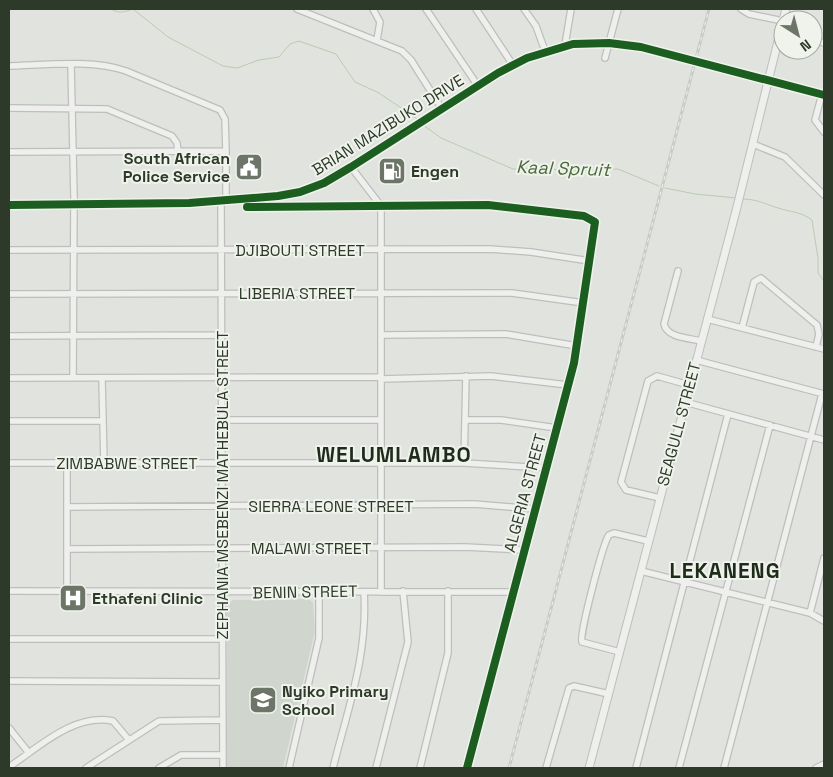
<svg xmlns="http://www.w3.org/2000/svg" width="833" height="777" font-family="'Space Grotesk',sans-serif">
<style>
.built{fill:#d0d6ce}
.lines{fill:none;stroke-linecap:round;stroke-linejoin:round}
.stream{stroke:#bbcbb0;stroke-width:1}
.minor-casing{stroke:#bdbfbc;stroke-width:8}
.tertiary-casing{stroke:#bdbfbc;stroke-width:9}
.minor{stroke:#eff0ee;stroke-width:5.5}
.tertiary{stroke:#eff0ee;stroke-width:7}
.rail-casing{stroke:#c9cbc8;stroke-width:3}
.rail{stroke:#eff3ec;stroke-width:1;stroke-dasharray:4;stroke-linecap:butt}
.cycleway-casing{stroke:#eff3ec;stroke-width:11}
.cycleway{stroke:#1b5e20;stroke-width:8}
.labels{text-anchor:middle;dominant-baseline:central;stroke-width:4;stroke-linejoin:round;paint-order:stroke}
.street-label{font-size:16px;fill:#2e3a29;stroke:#eff3ec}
.poi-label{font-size:16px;font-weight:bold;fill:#2e3a29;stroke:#eff3ec;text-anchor:start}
.water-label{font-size:18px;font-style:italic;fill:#4a6938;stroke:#eff3ec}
.district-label{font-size:21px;font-weight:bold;letter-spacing:1px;fill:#1f2b1b;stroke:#eff3ec}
</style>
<rect width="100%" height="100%" fill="#e1e3df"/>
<!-- built -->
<path class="built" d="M309,599L313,603L315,631L283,768H227V605L233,600Z"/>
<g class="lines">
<!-- stream -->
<path class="stream" d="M111,9C119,14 124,12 133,9L168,37L223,66L237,68L259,60L279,57L290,44L299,41L336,54L355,82L379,93L419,120
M423,125L441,138L513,169L543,168L569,171L618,169L659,186
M665,188L695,194L736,198
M742,199C757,199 765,204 778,208C790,212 802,212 812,220L818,258V273L824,281"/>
<!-- minor casing -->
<g class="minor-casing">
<path id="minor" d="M297,9L402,51L411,60L442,109
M373,9L380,22L377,40
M426,9L478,86
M476,9L513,65
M524,9L536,26L545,51
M741,9L749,14L783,21
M813,40L824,43
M565,45L571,9
M605,58L618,9
M71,65L74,197L73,378
M9,66C44,65 93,59 126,71L220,110L225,119L226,151
M822,94L815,120L824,132
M9,108L107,109L172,136L177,143L178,152
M753,144L785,157L824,195
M9,152L226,151V201
M351,167L381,206V592
M221,202L223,768
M247,207L488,205L584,216L595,222L574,363L467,768
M9,250L490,249L531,252L590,261
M678,271L664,324C667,338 689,338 701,341
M9,294L512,293L584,303
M707,319L824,349
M742,328L754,282L761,278L817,325L819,334L816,347
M381,335L506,334L577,346
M9,336L221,335
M696,360L824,394
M9,378L381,377
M102,379L104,463
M381,379L491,376L568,385
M685,402L824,440
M222,420H381
M466,420H501L557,428
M9,421H102
M9,463H464L546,468
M67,463V592
M464,463L466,376
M660,498L626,490L621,482L648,381L657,376L689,385
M68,507L474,504L535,509
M67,549L465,547L524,550
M641,571L810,613L824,621
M9,591L512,592
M810,613L824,558
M9,639H223
M620,652L582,642C579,635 603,543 609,535L614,533L648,541
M9,681L223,682
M9,728L29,753
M9,767C39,747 74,713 113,721L129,740
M86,768L159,721L223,720
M159,768L181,755H223
M289,768L319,638V593
M333,768C348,708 368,655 364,592
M376,768L408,642L403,591
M420,768L448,653V591
M546,768L569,688L574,686L609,694
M636,768L728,414
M679,768L770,425
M724,768L822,394
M816,768L824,764"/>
</g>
<!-- tertiary casing -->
<g class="tertiary-casing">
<path id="tertiary" d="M783,20L786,9
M9,205L189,203L278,196L300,192L324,183L351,167L498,73L527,58L573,44L609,43L641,47L824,95
M589,768L736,211L783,21"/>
</g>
<!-- minor -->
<use href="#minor" class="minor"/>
<!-- tertiary -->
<use href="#tertiary" class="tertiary"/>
<!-- rail casing -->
<g class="rail-casing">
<path id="rail" d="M509,768L709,9"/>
</g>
<!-- rail -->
<use href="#rail" class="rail"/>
<!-- cycleway casing -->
<g class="cycleway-casing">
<path id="cycleway" d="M9,205L189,203L278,196L300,192L324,183L351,167L498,73L527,58L573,44L609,43L641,47L824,95
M247,207L488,205L584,216L595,222L574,363L467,768"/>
</g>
<!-- cycleway -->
<use href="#cycleway" class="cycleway"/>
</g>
<!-- icons -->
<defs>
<g id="civic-square" transform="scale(1.4375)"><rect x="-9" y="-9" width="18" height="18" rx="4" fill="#6d7569" stroke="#eff3ec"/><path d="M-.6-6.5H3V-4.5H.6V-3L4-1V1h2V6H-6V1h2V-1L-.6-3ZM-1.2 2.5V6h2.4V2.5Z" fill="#fff"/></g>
<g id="fuel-square" transform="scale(1.4375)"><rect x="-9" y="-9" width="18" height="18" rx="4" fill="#6d7569" stroke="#eff3ec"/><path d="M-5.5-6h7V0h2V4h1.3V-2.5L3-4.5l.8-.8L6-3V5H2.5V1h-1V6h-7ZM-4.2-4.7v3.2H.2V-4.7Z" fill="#fff"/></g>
<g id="hospital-square" transform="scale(1.4375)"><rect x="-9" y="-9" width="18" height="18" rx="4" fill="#6d7569" stroke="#eff3ec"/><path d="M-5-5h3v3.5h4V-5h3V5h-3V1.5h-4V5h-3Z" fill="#fff"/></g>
<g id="school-square" transform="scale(1.4375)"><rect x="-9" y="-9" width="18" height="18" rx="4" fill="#6d7569" stroke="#eff3ec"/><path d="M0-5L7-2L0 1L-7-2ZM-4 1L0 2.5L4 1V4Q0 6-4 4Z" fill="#fff"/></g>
</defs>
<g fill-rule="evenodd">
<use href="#civic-square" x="249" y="167"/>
<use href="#fuel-square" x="392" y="171"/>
<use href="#hospital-square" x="73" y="598"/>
<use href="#school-square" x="263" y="700"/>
</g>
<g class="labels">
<!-- street labels -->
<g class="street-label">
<text transform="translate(388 125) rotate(-32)">BRIAN MAZIBUKO DRIVE</text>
<text x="300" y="250">DJIBOUTI STREET</text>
<text x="297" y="293">LIBERIA STREET</text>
<text transform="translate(679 424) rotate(-75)">SEAGULL STREET</text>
<text x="127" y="463">ZIMBABWE STREET</text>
<text transform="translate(222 485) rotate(-90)">ZEPHANIA MSEBENZI MATHEBULA STREET</text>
<text transform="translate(525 493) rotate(-75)">ALGERIA STREET</text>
<text x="331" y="506">SIERRA LEONE STREET</text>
<text x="311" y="548">MALAWI STREET</text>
<text transform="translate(305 592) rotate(-1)">BENIN STREET</text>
</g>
<!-- poi labels -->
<g class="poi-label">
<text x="230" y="158" text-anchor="end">South African<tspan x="230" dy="18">Police Service</tspan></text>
<text x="411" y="171">Engen</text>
<text x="92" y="598">Ethafeni Clinic</text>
<text x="282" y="691">Nyiko Primary<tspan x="282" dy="18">School</tspan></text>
</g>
<!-- water labels -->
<g class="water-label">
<text transform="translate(563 168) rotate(2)">Kaal Spruit</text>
</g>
<!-- district labels -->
<g class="district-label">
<text x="394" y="454">WELUMLAMBO</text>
<text x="725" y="570">LEKANENG</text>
</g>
</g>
<!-- border -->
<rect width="833" height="777" fill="none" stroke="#2e3a29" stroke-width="20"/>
<!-- north arrow -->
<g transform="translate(798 35) rotate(144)"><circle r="24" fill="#eff3ec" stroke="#a2a99e"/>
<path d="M0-4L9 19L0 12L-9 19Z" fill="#6d7569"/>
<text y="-8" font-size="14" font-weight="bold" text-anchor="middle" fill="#2e3a29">N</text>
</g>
</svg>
